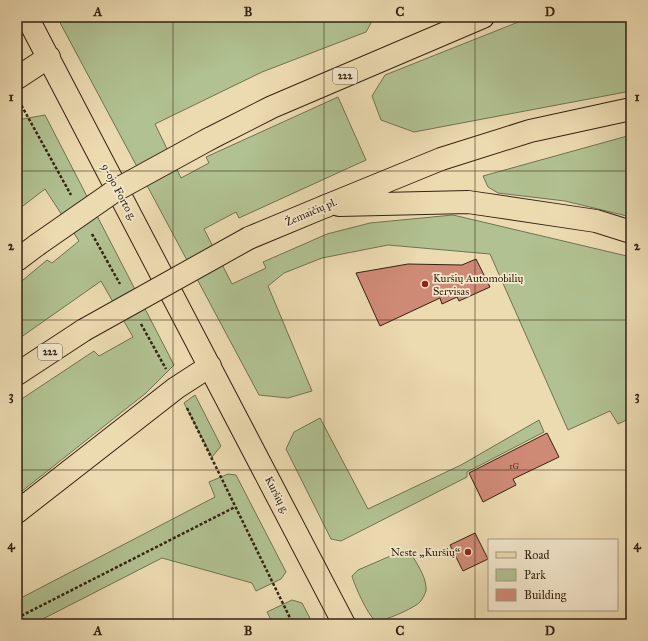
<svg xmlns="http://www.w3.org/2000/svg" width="648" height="641" font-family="'IM FELL Great Primer',serif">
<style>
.green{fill:#b1c191;stroke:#727250}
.building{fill:#cf8a76;stroke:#332210}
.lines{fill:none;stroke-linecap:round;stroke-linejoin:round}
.major-casing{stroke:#332210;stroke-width:24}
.highway-casing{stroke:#332210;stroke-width:24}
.path{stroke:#332210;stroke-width:2.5;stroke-dasharray:3 2;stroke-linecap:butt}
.major{stroke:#ecdab1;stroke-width:22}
.highway{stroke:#ecdab1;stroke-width:22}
.major-bridge-casing{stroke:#332210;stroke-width:24;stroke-linecap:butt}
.major-bridge{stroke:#ecdab1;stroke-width:22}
.grid{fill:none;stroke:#332210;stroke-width:1;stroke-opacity:0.55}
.poi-dot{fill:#8f2418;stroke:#f3e7cc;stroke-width:1.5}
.labels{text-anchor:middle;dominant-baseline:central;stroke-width:3.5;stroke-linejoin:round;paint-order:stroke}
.number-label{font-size:9px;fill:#5a3c2a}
.shield{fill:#f3e7cc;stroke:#6d5d48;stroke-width:1}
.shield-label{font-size:10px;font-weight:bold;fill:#332210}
.street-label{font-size:11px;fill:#332210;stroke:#f3e7cc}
.poi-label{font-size:11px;fill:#332210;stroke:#f3e7cc;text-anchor:start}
.neatline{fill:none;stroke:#332210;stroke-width:1.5}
.grid-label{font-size:13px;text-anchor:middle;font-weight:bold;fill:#332210}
</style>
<rect width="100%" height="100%" fill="#ecdab1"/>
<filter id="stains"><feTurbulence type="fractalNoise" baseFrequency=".005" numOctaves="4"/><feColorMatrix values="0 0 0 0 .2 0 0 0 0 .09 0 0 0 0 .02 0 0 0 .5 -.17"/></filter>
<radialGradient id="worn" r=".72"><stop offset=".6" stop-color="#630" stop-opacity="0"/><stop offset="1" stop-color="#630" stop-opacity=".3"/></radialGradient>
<!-- green -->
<path class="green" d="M57,17H371V23L366,32L262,72L155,124L181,178L209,163L206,157L338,97L366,160L239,218L236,212L204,229L232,284L266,268L263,262L327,234L370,223L453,215L631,257V418L618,424L610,411L568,430L490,254L388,245L322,258L284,273L268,286L312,391L288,398L259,395Z
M531,17H631V91L414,132L381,120L372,96L385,75Z
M45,115L174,365L146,393L17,495V402L94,351L99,356L133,337L101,281L17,340V285L47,260L52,263L79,241L45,189L19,209L20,214L17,217V120Z
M631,135V217L565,201L498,193L488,187L483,176Z
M195,395L221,446L212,457L184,403Z
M320,418L368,509L461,465L539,420L544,432L467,472V477L341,541L331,539L286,449L294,432Z
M228,474L236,475L286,572L281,579L256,591L252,583L162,558L33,624H17V600L215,497L209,482Z
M395,554L413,557C419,567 427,579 426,591C425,594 422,600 420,602C416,607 380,624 375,620C368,616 354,584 352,576L358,570Z
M292,600L302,603L313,624H273L267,612Z"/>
<!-- building -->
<path class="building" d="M476,259L490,287L459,301L457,297L442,304L440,298L380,326L356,273L408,264L462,265Z
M547,433L559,457L513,479L516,485L483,502L469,473Z
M475,533L488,559L463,571L450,545Z"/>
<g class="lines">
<!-- major casing -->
<g class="major-casing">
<path id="major" d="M27,17L344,624
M17,78L49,57
M209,139L272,107L483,17
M249,238L326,206
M17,260L37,245
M17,374L84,330
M17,512L176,388L210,366"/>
</g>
<!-- highway casing -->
<g class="highway-casing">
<path id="highway" d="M339,205L468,202L596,221L631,232
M326,206L441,159L530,131L631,109"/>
</g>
<!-- path -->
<path class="path" d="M19,101L71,195
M92,234L120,284
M141,324L166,369
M187,408L293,624
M627,436L631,431
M17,618L235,507"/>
<!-- major -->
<use href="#major" class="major"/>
<!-- highway -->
<use href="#highway" class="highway"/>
<!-- major-bridge casing -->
<g class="major-bridge-casing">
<path id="major-bridge" d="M37,245L116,190L209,139
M84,330L249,238"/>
</g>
<!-- major-bridge -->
<use href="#major-bridge" class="major-bridge"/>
</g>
<!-- grid -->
<path class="grid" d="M173,17V624M324,17V624M475,17V624M17,171H631M17,320H631M17,470H631"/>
<!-- markers -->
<g class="poi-dot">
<circle cx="425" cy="284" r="4"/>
<circle cx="468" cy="552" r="4"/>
</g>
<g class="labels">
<!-- number labels -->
<g class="number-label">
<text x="514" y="465">1G</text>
</g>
<!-- shield labels -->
<g class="shield">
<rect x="333" y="68" width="24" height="16" rx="3"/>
<rect x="38" y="344" width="24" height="16" rx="3"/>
</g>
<g class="shield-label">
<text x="345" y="76">222</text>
<text x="50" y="352">222</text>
</g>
<!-- street labels -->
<g class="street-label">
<text transform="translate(119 192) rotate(62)">9-ojo Forto g.</text>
<text transform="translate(311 212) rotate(-23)">Žemaičių pl.</text>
<text transform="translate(277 495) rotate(63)">Kuršių g.</text>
</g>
<!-- poi labels -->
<g class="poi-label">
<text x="433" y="278">Kuršių Automobilių<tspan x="433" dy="13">Servisas</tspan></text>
<text x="460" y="552" text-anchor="end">Neste „Kuršių“</text>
</g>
</g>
<!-- margin -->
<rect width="648" height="641" fill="none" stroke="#ecdab1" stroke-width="44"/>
<!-- legend -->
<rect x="488" y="539" width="130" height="72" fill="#f3e7cc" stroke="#a69881"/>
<rect x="496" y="552" width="20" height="6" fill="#ecdab1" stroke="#a69881"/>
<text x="524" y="559" font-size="12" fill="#332210">Road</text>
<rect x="496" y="569" width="20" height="12" fill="#b1c191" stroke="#a69881"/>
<text x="524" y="579" font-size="12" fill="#332210">Park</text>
<rect x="496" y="589" width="20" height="12" fill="#cf8a76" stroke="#a69881"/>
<text x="524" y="599" font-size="12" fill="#332210">Building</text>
<rect x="22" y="22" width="604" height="597" class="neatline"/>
<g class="grid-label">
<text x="98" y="16">A</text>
<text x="248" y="16">B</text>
<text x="400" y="16">C</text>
<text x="550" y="16">D</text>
<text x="11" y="101">1</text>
<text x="637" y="101">1</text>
<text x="11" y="250">2</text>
<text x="637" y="250">2</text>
<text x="11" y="400">3</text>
<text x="637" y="400">3</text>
<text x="11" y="549">4</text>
<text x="637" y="549">4</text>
<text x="98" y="635">A</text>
<text x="248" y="635">B</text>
<text x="400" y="635">C</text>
<text x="550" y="635">D</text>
</g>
<rect width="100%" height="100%" filter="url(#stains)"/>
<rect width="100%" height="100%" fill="url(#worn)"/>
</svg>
